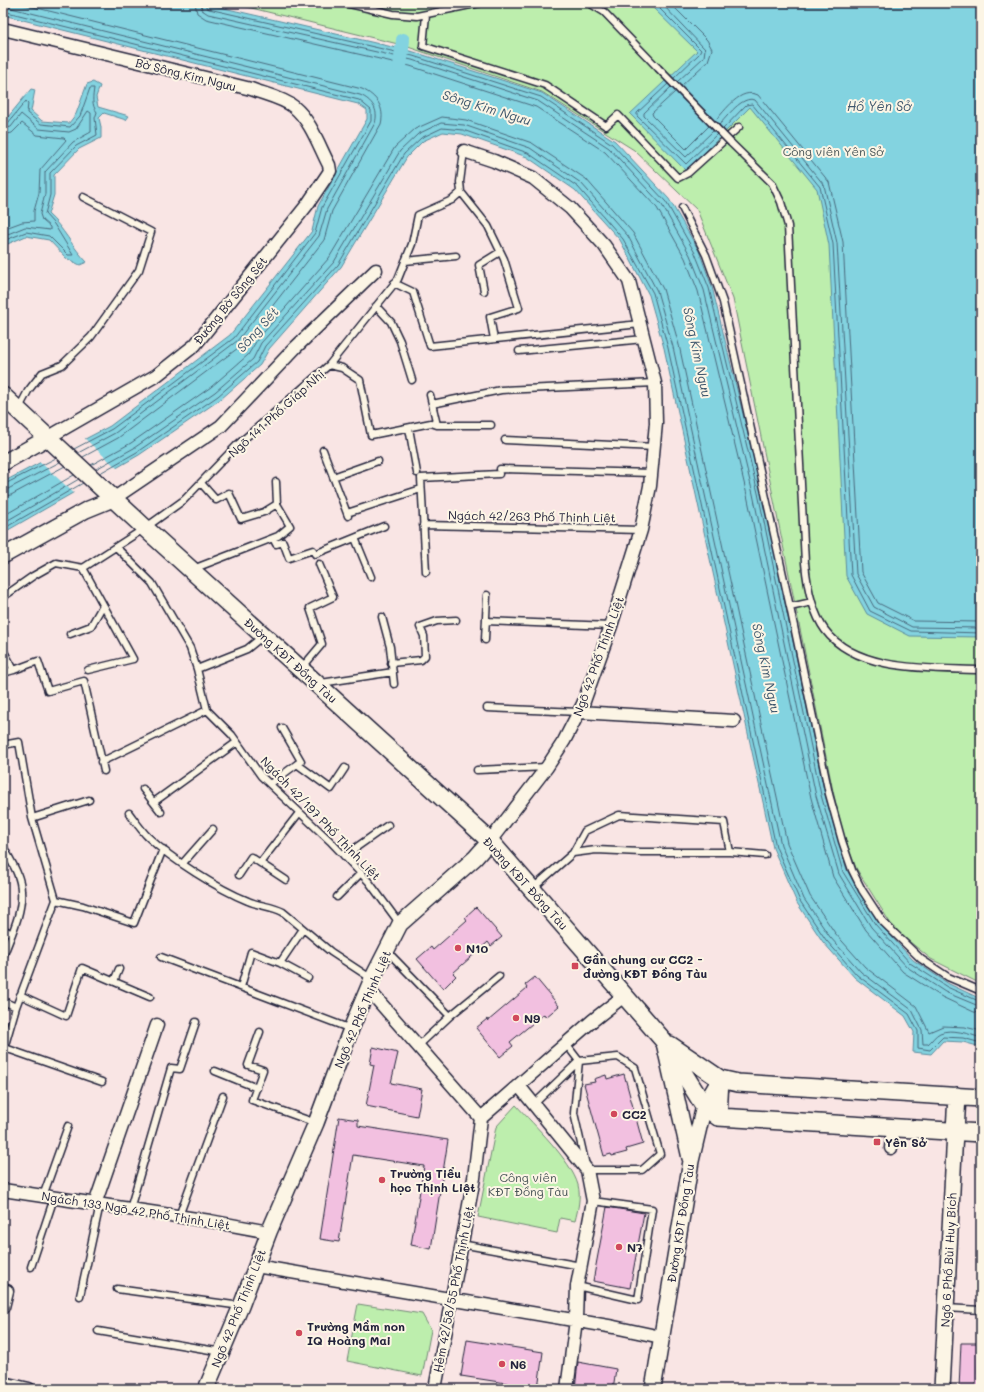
<svg xmlns="http://www.w3.org/2000/svg" width="984" height="1392" font-family="Mali,sans-serif">
<style>
.green{fill:#bdeead;stroke:#708874}
.water{fill:#83d3e0;stroke:#5c8c9e}
.pier{fill:#f9e5e4}
.lines{fill:none;stroke-linecap:round;stroke-linejoin:round}
.shore{stroke:#49697d;stroke-width:1}
.canal{stroke:#83d3e0;stroke-width:14}
.building{fill:#f2c0e0;stroke:#22223b}
.service-casing{stroke:#22223b;stroke-width:9}
.minor-casing{stroke:#22223b;stroke-width:15}
.tertiary-casing{stroke:#22223b;stroke-width:18}
.secondary-casing{stroke:#22223b;stroke-width:20}
.service{stroke:#fcf5e5;stroke-width:6}
.minor{stroke:#fcf5e5;stroke-width:12}
.tertiary{stroke:#fcf5e5;stroke-width:15}
.secondary{stroke:#fcf5e5;stroke-width:17}
.service-bridge-casing{stroke:#22223b;stroke-width:9;stroke-linecap:butt}
.service-bridge{stroke:#fcf5e5;stroke-width:6}
.poi-dot{fill:#d1495b;stroke:#fcf5e5;stroke-width:1.5}
.labels{text-anchor:middle;dominant-baseline:central;stroke-width:4;stroke-linejoin:round;paint-order:stroke}
.street-label{font-size:12px;fill:#22223b;stroke:#fcf5e5}
.park-label{font-size:12px;fill:#495558;stroke:#fcf5e5}
.poi-label{font-size:12px;font-weight:bold;fill:#22223b;stroke:#fcf5e5;text-anchor:start}
.water-label{font-size:13px;font-style:italic;fill:#3f576d;stroke:#fcf5e5}
</style>
<rect width="100%" height="100%" fill="#f9e5e4"/>
<filter id="ink" filterUnits="userSpaceOnUse"><feTurbulence type="fractalNoise" baseFrequency=".025" numOctaves="2"/><feDisplacementMap in="SourceGraphic" scale="8" xChannelSelector="R" yChannelSelector="G"/><feConvolveMatrix kernelMatrix="1 2 1 2 8 2 1 2 1" color-interpolation-filters="sRGB"/></filter>
<g filter="url(#ink)">
<!-- green -->
<path class="green" d="M231,3H981V984L931,959L894,929L856,868L842,830L833,791L733,299L697,210L634,150L542,92L402,45Z
M516,1105C534,1125 571,1160 578,1185C581,1197 578,1209 575,1221L560,1218L557,1233L478,1217L496,1127Z
M358,1304L422,1314L431,1330L422,1376L347,1361Z"/>
<!-- water -->
<path class="water" d="M3,3H202L414,52L542,93L615,141L669,199L699,251L712,287L762,492L825,795L847,870L878,922L913,960L949,984L981,999V1047L963,1042L943,1041L931,1054L913,1052L914,1032L905,1016L855,978L823,942L797,903L773,848L664,348L649,295L620,240L575,190L527,157L462,134L443,132L423,141L407,157L341,267L269,349L260,365L221,399L139,455L3,533V482L110,426L230,335L312,231L318,206L367,119V110L358,104L3,15Z
M648,3H981V637L910,636L867,614L846,576L829,245L817,189L750,107L686,171L630,114L697,51Z
M93,82L100,86L96,97L98,107L129,116L126,120L104,113L99,118L101,127V138L79,149L54,175V195L48,214C64,228 72,247 87,262L80,265L66,258L49,240L26,236L3,246V123L31,89L35,90L31,111L42,121L69,123L76,114L87,84Z"/>
<!-- pier -->
<path class="pier" d="M83,437L118,469L75,494L39,461Z"/>
<g class="lines">
<!-- shore -->
<path class="shore" d="M17,3L362,89C377,96 385,108 381,124L332,211L324,240L242,345L118,438L83,457
M195,3L197,13L206,19L410,66L536,107L605,152L657,208L685,258L698,291L747,495L811,798L833,877L866,930L903,972L942,997L974,1012L981,1013
M201,3L202,10L208,14L412,60L538,101L609,148L662,205L690,255L704,290L753,494L816,796L839,874L871,927L907,967L945,992L981,1007
M206,3V7L209,9L413,56L541,97L612,144L666,202L695,253L709,288L758,493L821,795L843,872L875,924L910,963L947,987L981,1002
M654,3L701,50L699,54L674,78
M661,3L705,49L704,57L677,82
M670,3L707,40L712,49L708,61L681,86
M3,6L360,95C372,100 379,110 375,123L327,209L319,236L237,341L115,433L78,453
M3,11L359,100L371,110V121L322,207L315,233L234,338L112,429L74,449
M668,84L637,113V116L686,164L717,134
M671,87L644,113V116L686,157L713,131
M675,92L652,113L653,116L686,149L709,126
M715,121C726,110 740,87 758,95L829,182L843,242L861,572L878,603L914,621L981,622
M3,124L8,123L26,101L28,103L27,113L41,124L70,127L80,116L90,88H94C93,96 91,105 97,112L95,118L97,135L76,146L50,173V195L45,214L54,224L73,255H68L49,236L26,232L3,241
M719,125C727,117 742,95 755,100L824,185L837,243L856,574L874,607L912,627L981,628
M3,129L11,127L21,114L39,129L69,132L76,129L88,111L91,113V132L73,142L45,172V194L40,214L42,220L50,227V230L25,227L3,236
M723,129L746,105L752,104L820,187L833,244L851,575L870,611L911,631L981,633
M3,135L12,133L22,123L37,135L64,138L66,140L40,170L39,193L34,211V221L22,222L3,229
M91,465L131,443L211,387L248,355L257,340L329,258L395,147L415,129L442,117L466,120L532,143L586,179L633,233L663,289L679,345L787,843L810,896L835,933L865,967L916,1006L929,1032L943,1026L965,1027L981,1031
M96,469L134,448L215,392L253,359L261,343L334,262L400,151L418,134L441,123L464,125L530,148L581,183L628,236L657,291L673,347L781,845L804,899L830,937L861,972L912,1010L922,1030L923,1044H928C932,1041 935,1035 940,1033C951,1028 970,1034 981,1038
M100,473L137,452L218,396L257,362L265,346L338,265L404,154L421,138L442,128L463,130L528,153L578,187L623,239L653,293L668,348L776,847L800,901L826,940L857,975L909,1014L918,1031V1048L930,1050L943,1037L963,1038L981,1043
M3,485L56,458
M3,490L8,489L60,462
M3,496L11,495L65,466
M3,516L74,475
M3,523L79,479
M3,529L83,483"/>
<!-- canal -->
<path class="canal" d="M400,67L403,40"/>
</g>
<!-- building -->
<path class="building" d="M476,907L502,937L491,946L488,942L453,973L456,976L443,989L417,959L431,947L433,950L467,920L465,917Z
M535,977L559,1006L546,1017L544,1014L510,1042L513,1046L500,1057L476,1028L487,1019L488,1021L527,988L525,985Z
M373,1047L398,1053L391,1083L422,1089L417,1116L366,1106L374,1065L370,1064Z
M624,1074L643,1144L626,1149L627,1152L612,1156L611,1154L604,1156L584,1084L595,1082L594,1079L606,1075L607,1079Z
M339,1117L358,1120V1126L448,1140L431,1249L411,1245L424,1166L353,1155L339,1242L320,1239Z
M607,1207L644,1213L630,1288L593,1281Z
M467,1340L543,1352L538,1388L461,1376Z
M961,1343H979L978,1374H981V1389H959Z
M578,1362L616,1369L613,1389H575Z"/>
<g class="lines">
<!-- service casing -->
<g class="service-casing">
<path id="service" d="M345,3L393,14L417,16L480,3
M589,3L604,12L658,68
M426,15L423,46L545,85L606,126L618,115L678,178L688,173L739,127
M731,143L772,183L781,202L788,226L805,563C807,585 812,612 825,630C857,673 934,668 981,670
M461,192L488,226L504,259L519,308L490,317L494,339
M682,208L706,255L723,302L790,607
M405,261L456,256
M394,283L413,292L430,346L640,324
M484,291L479,265L500,252
M376,306L391,322L400,341L412,380
M519,351L644,339
M329,365L342,368L360,380L371,435L431,423L437,425H491
M430,395L437,425
M432,404L501,390L655,383
M19,408L28,391L42,373L62,365L91,337L139,270L151,232L83,197
M409,428L417,473
M505,440L655,447
M323,450L348,516
M500,469L652,473
M333,477L378,461
M201,483L216,500L229,493L241,519L264,512L277,504
M347,513L421,489
M423,525L641,530
M273,538L276,544L283,542L289,558L313,550L315,554L384,526
M355,538L371,577
M116,547L152,583L190,648L197,669L207,710L232,735L261,776L330,841L369,882L400,924
M83,568L133,659L88,670
M193,569L278,536L290,526L277,504L276,482
M426,572L421,478L499,474
M3,597L33,576L56,563L83,568L145,528L184,500L236,446L329,365L398,279L412,244L418,215L452,200L461,192L460,182L464,151
M812,602L790,607L829,794L842,841L852,870L862,890L883,922L921,959L948,977L981,991
M382,617L390,647L394,684
M486,621L611,626
M70,634L91,626L103,605
M485,640L487,595
M3,650L14,670L3,673
M391,663L421,660L425,656L424,636L420,627L437,621L456,620
M197,669L247,649L263,636
M301,669L322,644L310,608L333,597L319,564
M14,670L38,661L48,691L84,681L104,771
M321,683L393,672
M487,708L579,712
M3,745L19,742L32,818L56,900
M101,762L207,710
M297,764L331,789L345,768
M477,770L547,767
M270,784L301,761L282,728
M143,789L161,812
M154,802L237,742
M129,813C135,821 141,830 148,837C171,859 218,889 248,901C259,906 272,906 283,912L331,952L372,979
M32,818L89,800
M3,846C10,860 21,875 21,891C23,913 10,937 3,957
M573,853L585,831L619,815L724,822L730,852
M344,856L388,825
M183,863L213,829
M260,863L299,813
M239,875L251,857L286,880
M532,889L573,853L596,850L641,852H730L765,855
M337,897L361,873
M56,900L83,906L134,923L163,849
M3,929L12,934
M387,951L450,1016
M161,957L351,1029
M280,963L303,929
M114,981L119,969
M241,987L251,952L280,963L308,978
M20,995L66,1016L82,968L150,997
M3,1001L16,1007
M260,1032L248,1065L263,1070L252,1100L316,1123
M418,1046L450,1016L499,976
M5,1048L102,1082
M3,1052L16,1007L56,900
M215,1071L257,1088
M533,1105L579,1061L574,1113L587,1170H642L660,1154L635,1068L618,1057L579,1061L566,1044
M43,1196L68,1126
M130,1209L171,1068L180,1069L196,1022
M179,1216L223,1096
M461,1244L581,1266
M31,1267L54,1198
M577,1286L638,1300L652,1209L593,1201
M117,1289L241,1306
M80,1296L100,1204
M946,1308L981,1310
M98,1331L222,1352"/>
</g>
<!-- minor casing -->
<g class="minor-casing">
<path id="minor" d="M3,29L251,89C264,94 283,98 294,107C311,121 319,146 329,165L330,171L307,205L195,345L157,375L49,437
M464,151L494,161L533,178L570,208L604,245L629,281L655,383L656,423L650,486L641,530L611,626L583,704L564,741L547,767L490,841
M113,499L221,426L295,348L376,270
M579,712L734,721
M368,989L481,1118
M519,1086L587,1170L593,1201L577,1286L576,1320L567,1389
M481,1118L592,1021L625,995
M891,1148L893,1128
M3,1190L210,1221L269,1232
M95,1204L157,1025
M256,1266L614,1327L661,1337
M3,1307L7,1291
M3,1383L29,1389
M435,1389L474,1178L481,1118"/>
</g>
<!-- tertiary casing -->
<g class="tertiary-casing">
<path id="tertiary" d="M3,463L49,437
M3,556L86,510L113,499
M665,1047L690,1158
M206,1389L241,1306L269,1232L316,1123L351,1029L372,979L400,924L475,858L490,841
M653,1389L691,1161L704,1106L720,1079
M942,1389L955,1131"/>
</g>
<!-- secondary casing -->
<g class="secondary-casing">
<path id="secondary" d="M3,396L145,528L490,841L663,1040L704,1106L718,1117L981,1133
M670,1045L720,1079L738,1083L981,1098
M718,1117L720,1079
M955,1131L957,1096"/>
</g>
<!-- service -->
<use href="#service" class="service"/>
<!-- minor -->
<use href="#minor" class="minor"/>
<!-- tertiary -->
<use href="#tertiary" class="tertiary"/>
<!-- secondary -->
<use href="#secondary" class="secondary"/>
<!-- service-bridge casing -->
<g class="service-bridge-casing">
<path id="service-bridge" d="M658,68L731,143"/>
</g>
<!-- service-bridge -->
<use href="#service-bridge" class="service-bridge"/>
</g>
</g>
<!-- markers -->
<g class="poi-dot">
<circle cx="458" cy="948" r="4"/>
<rect x="571" y="962" width="8" height="8" rx="2"/>
<circle cx="516" cy="1018" r="4"/>
<circle cx="614" cy="1114" r="4"/>
<rect x="873" y="1138" width="8" height="8" rx="2"/>
<circle cx="382" cy="1180" r="4"/>
<circle cx="619" cy="1247" r="4"/>
<circle cx="299" cy="1333" r="4"/>
<circle cx="502" cy="1364" r="4"/>
</g>
<g class="labels">
<!-- street labels -->
<g class="street-label">
<text transform="translate(186 74) rotate(14)">Bờ Sông Kim Ngưu</text>
<text transform="translate(230 300) rotate(-51)">Đường Bờ Sông Sét</text>
<text transform="translate(276 413) rotate(-42)">Ngõ 141 Phố Giáp Nhị</text>
<text transform="translate(532 516) rotate(1)">Ngách 42/263 Phố Thịnh Liệt</text>
<text transform="translate(598 656) rotate(-70)">Ngõ 42 Phố Thịnh Liệt</text>
<text transform="translate(291 660) rotate(42)">Đường KĐT Đồng Tàu</text>
<text transform="translate(321 818) rotate(46)">Ngách 42/197 Phố Thịnh Liệt</text>
<text transform="translate(526 883) rotate(48)">Đường KĐT Đồng Tàu</text>
<text transform="translate(362 1009) rotate(-67)">Ngõ 42 Phố Thịnh Liệt</text>
<text transform="translate(136 1210) rotate(9)">Ngách 133 Ngõ 42 Phố Thịnh Liệt</text>
<text transform="translate(680 1223) rotate(-81)">Đường KĐT Đồng Tàu</text>
<text transform="translate(948 1260) rotate(-87)">Ngõ 6 Phố Bùi Huy Bích</text>
<text transform="translate(453 1289) rotate(-79)">Hẻm 42/58/55 Phố Thịnh Liệt</text>
<text transform="translate(238 1308) rotate(-68)">Ngõ 42 Phố Thịnh Liệt</text>
</g>
<!-- park labels -->
<g class="park-label">
<text x="833" y="151">Công viên Yên Sở</text>
<text x="528" y="1177">Công viên<tspan x="528" dy="14">KĐT Đồng Tàu</tspan></text>
</g>
<!-- poi labels -->
<g class="poi-label">
<text x="466" y="948">N10</text>
<text x="583" y="959">Gần chung cư CC2 -<tspan x="583" dy="14">đường KĐT Đồng Tàu</tspan></text>
<text x="524" y="1018">N9</text>
<text x="622" y="1114">CC2</text>
<text x="885" y="1142">Yên Sở</text>
<text x="390" y="1173">Trường Tiểu<tspan x="390" dy="14">học Thịnh Liệt</tspan></text>
<text x="627" y="1247">N7</text>
<text x="307" y="1326">Trường Mầm non<tspan x="307" dy="14">IQ Hoàng Mai</tspan></text>
<text x="510" y="1364">N6</text>
</g>
<!-- water labels -->
<g class="water-label">
<text x="879" y="105">Hồ Yên Sở</text>
<text transform="translate(487 107) rotate(17)">Sông Kim Ngưu</text>
<text transform="translate(257 329) rotate(-48)">Sông Sét</text>
<text transform="translate(698 352) rotate(78)">Sông Kim Ngưu</text>
<text transform="translate(767 668) rotate(78)">Sông Kim Ngưu</text>
</g>
</g>
<!-- margin -->
<rect width="984" height="1392" fill="none" stroke="#fcf5e5" stroke-width="16"/>
<rect x="8" y="8" width="968" height="1376" fill="none" stroke="#22223b" stroke-width="1.5" filter="url(#ink)"/>
</svg>
